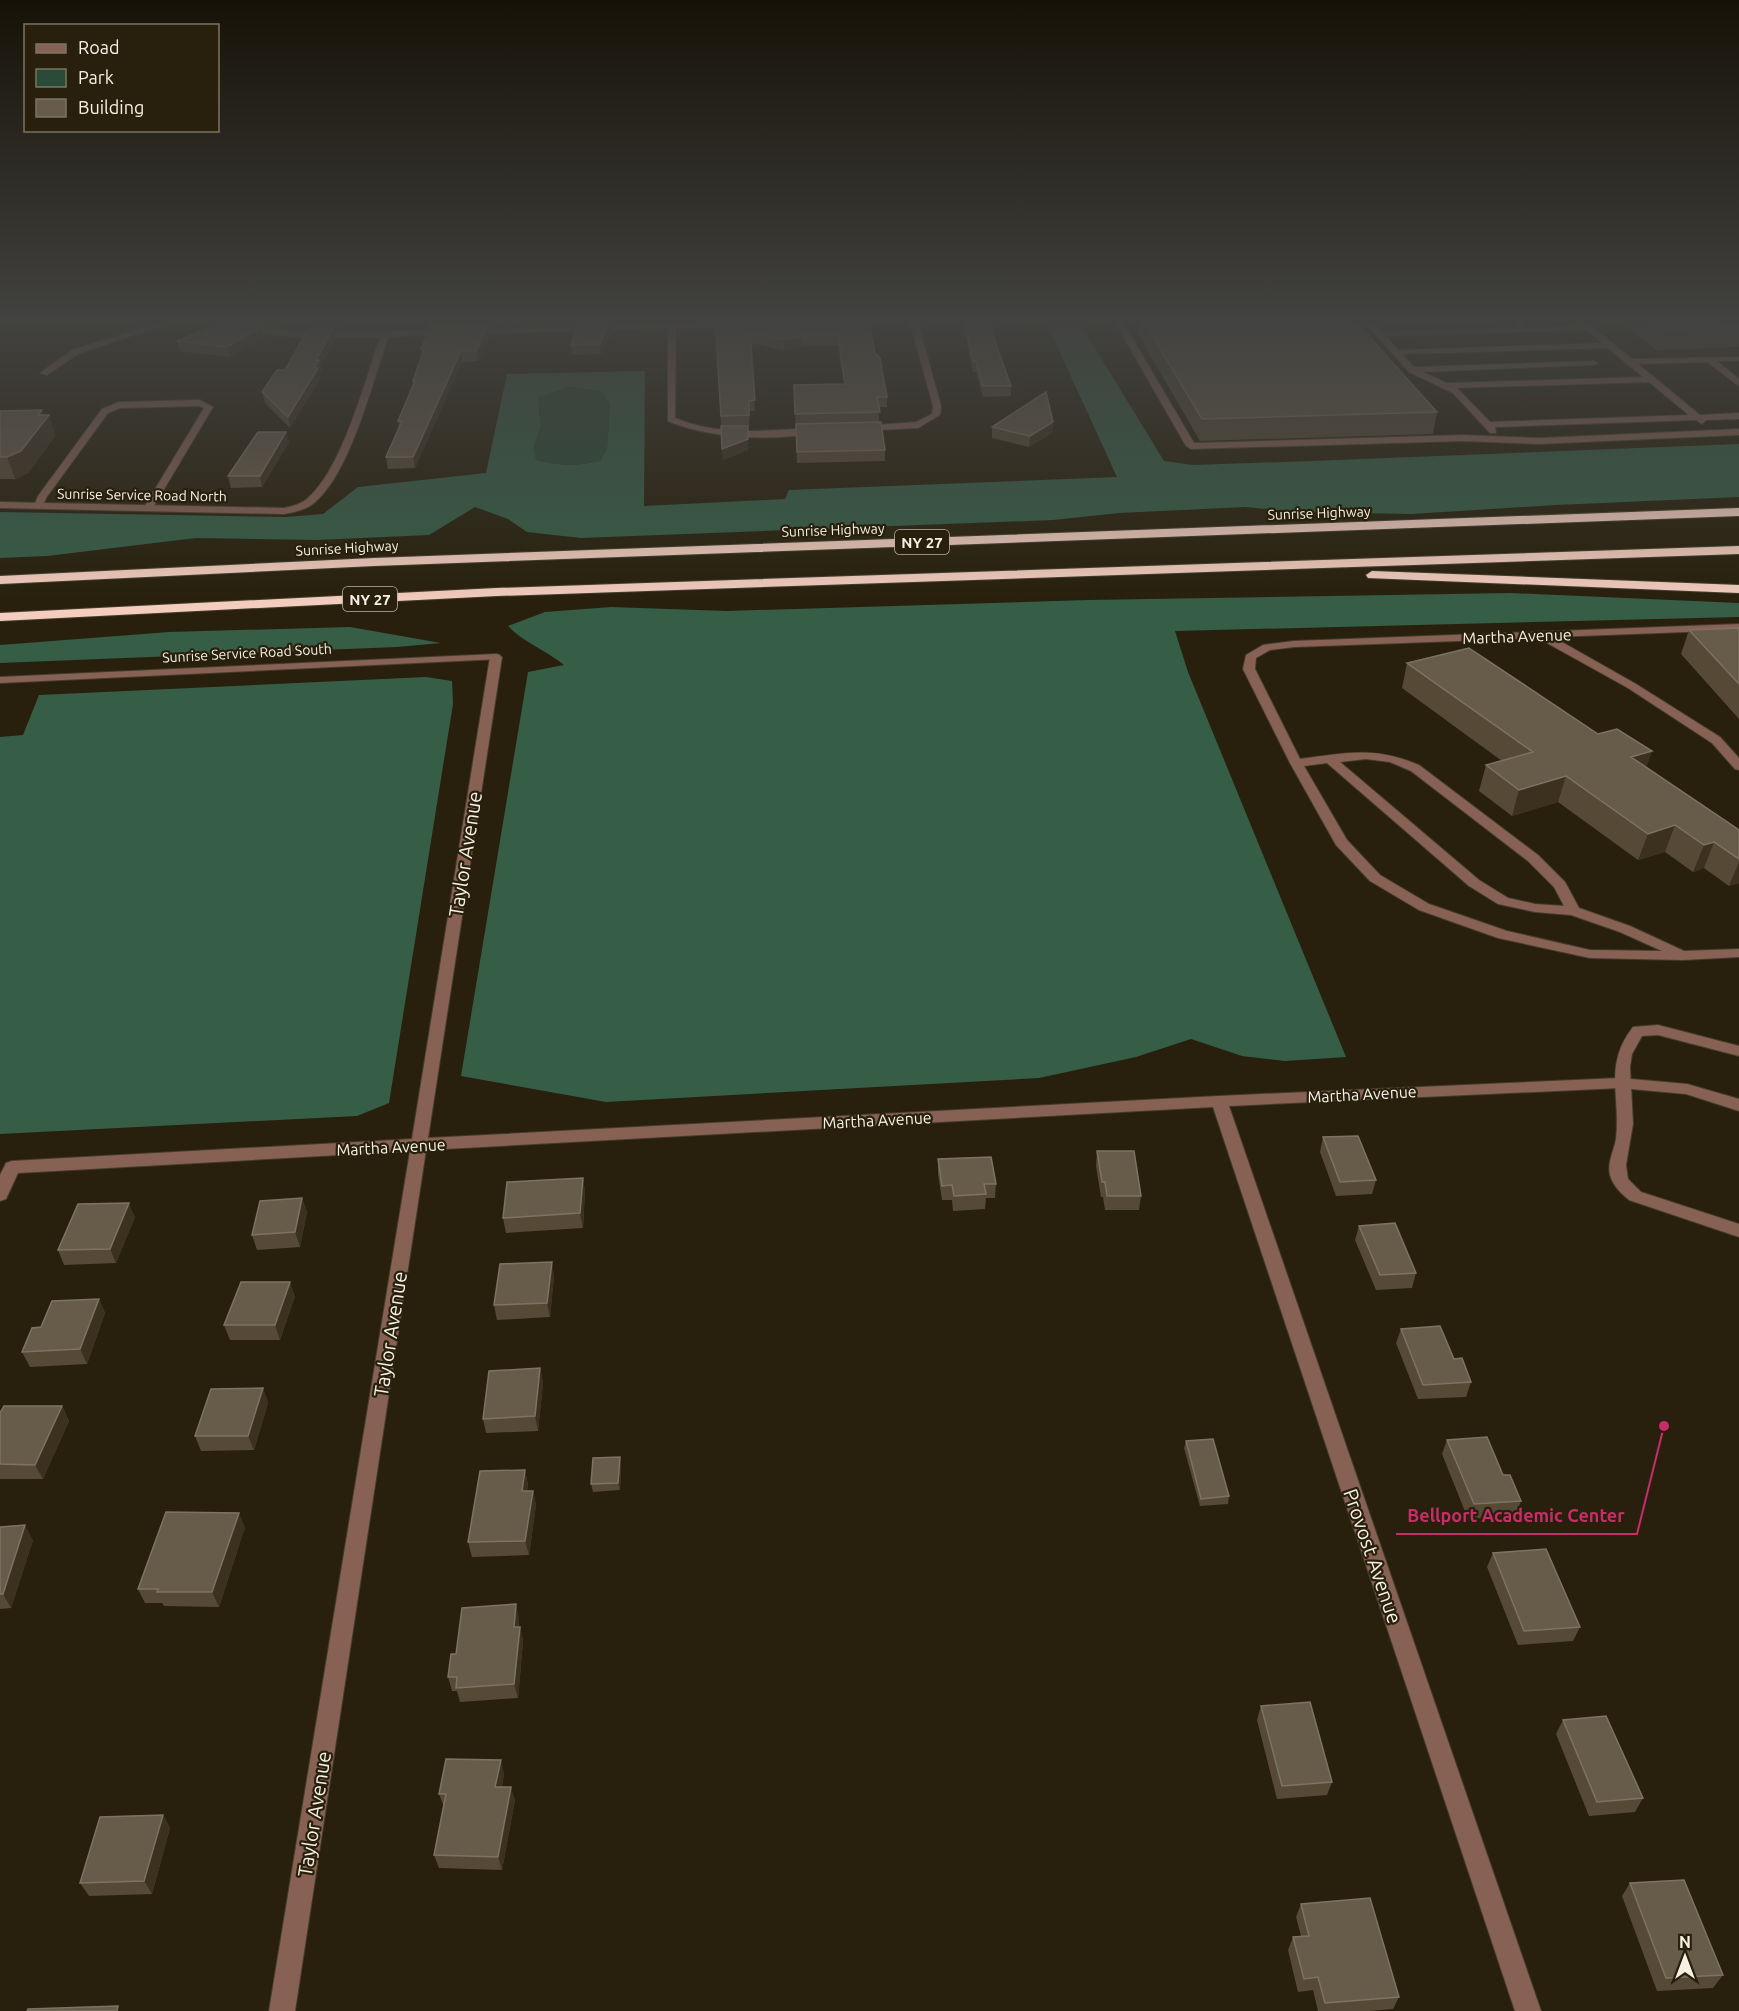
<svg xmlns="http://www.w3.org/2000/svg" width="1739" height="2011" font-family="Ubuntu,sans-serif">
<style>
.green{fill:#2a4b38}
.forest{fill:#365d46;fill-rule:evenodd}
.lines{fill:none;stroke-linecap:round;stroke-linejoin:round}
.service-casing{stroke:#453d2a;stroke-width:2}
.minor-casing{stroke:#453d2a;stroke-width:2}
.tertiary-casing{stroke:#453d2a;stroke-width:2}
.motorway-casing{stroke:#453d2a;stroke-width:2}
.service{fill:#876254;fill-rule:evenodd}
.minor{fill:#876254;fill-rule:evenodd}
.tertiary{fill:#876254;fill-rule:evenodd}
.motorway{fill:#f3cdbe;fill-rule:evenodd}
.wall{fill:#564a37}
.shaded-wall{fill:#3c311e}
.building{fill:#675c4a;stroke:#7e7362;stroke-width:1.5}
.labels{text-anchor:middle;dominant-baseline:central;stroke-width:4.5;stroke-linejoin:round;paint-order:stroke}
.far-street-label{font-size:14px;fill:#f7f1e5;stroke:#28200c}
.shield{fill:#28200c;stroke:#b9b2a4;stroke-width:1.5}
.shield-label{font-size:15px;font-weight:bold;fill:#f7f1e5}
.street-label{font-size:16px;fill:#f7f1e5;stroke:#28200c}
.near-street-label{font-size:20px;fill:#f7f1e5;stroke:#28200c}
.leader{fill:none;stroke:#c72e69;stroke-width:2}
.callout-dot{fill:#c72e69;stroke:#28200c;stroke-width:2}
.callout-label{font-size:18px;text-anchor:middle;font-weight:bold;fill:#c72e69;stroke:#28200c;stroke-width:4.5;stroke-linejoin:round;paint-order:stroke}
</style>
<rect width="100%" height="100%" fill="#28200c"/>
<!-- green -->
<path class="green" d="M569,387L601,391L610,404L607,449L600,461C577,466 559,466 536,460L534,446L541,427L538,398Z"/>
<!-- forest -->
<path class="forest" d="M1046,322H1079L1164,461L1193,465L1311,461L1739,444V497L1556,505L1411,514L1297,512L1245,507L1119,513L1053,520L581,538L527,532L508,519L475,507L429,535L317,540L196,538L47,556L0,558V512L286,517L323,514L358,487L486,473L507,374L645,371L644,506L785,499L789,490L1117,477ZM569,387L601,391L610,404L607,449L600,461C577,466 559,466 536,460L534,446L541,427L538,398Z
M1511,593L1739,603V617L1175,631L1188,672L1346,1057L1285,1061L1242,1056L1191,1039L1136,1057L1039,1078L606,1102L461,1076L528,672L564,665C546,650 524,643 508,626L545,612L611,607L727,611L1088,600Z
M350,627L441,643L397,647L0,663V645L169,632Z
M426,677L452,681L453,704L389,1103L357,1116L0,1134V737L23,735L39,695Z"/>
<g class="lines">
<!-- service casing -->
<g class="service-casing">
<path id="service" d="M1115,322H1123L1194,443L1463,435L1540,438L1739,429V435L1540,444L1463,441L1191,449L1186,446Z
M1365,322H1373L1382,332L1518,328L1514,324L1518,322L1527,328L1582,326L1578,322H1587L1632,359L1739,357V361H1717L1739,379V386L1707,362L1638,364L1700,415L1739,413V419L1706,420L1702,424L1696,420L1495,427L1496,433H1490L1453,393L1409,372ZM1587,330L1602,343L1398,350L1386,336ZM1608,348L1643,377L1447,383L1423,372L1594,365L1598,363L1594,361L1414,367L1402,354ZM1649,382L1689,415L1490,422L1457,388Z
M200,400L213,407L151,511L143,509L204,408L199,406L120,408L108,413L46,498L42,508L34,506L38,496L102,409L119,402Z
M1739,624V630L1553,637L1636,684L1720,737L1739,758V770L1735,769L1712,743L1628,688L1538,638L1294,647L1270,650L1256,658L1255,669L1300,759C1348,753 1373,746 1419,765L1538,855L1565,882L1579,908L1630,926L1684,951L1739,949V957L1683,960L1590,958L1498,938L1419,910L1370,881L1336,845L1290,763L1243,669L1246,655L1263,645L1294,641ZM1366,759L1390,762L1411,771L1528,861L1554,887L1564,906L1535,904L1508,898L1479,880L1340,762ZM1327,763L1469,886L1498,904L1535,912L1571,915L1620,932L1662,951L1590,950L1507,931L1429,904L1380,875L1347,840L1304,766Z
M1658,1025L1739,1046V1056L1658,1035L1642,1036L1632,1054L1630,1067L1633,1124L1626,1165L1628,1179L1641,1192L1739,1224V1237L1629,1200C1621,1193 1613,1186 1610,1175C1607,1162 1614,1151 1616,1139C1621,1096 1603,1065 1633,1027Z"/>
</g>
<!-- minor casing -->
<g class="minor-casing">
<path id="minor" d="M162,322H173L78,354L47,375L40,373L72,350Z
M216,322L304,332L447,330L451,332L447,334L388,337C373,381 350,474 314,503C306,510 294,512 284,514L0,508V502L284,508C293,506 302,504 309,497C343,466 365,381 380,337C343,338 246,340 216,322Z
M741,322V326H738L676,328L675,418C720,437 767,430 814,428L817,429V433C772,441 710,439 668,421V328L471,334L467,332L471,330Z
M910,322H918L941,406L940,415L918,428L859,431L858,429L862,426L916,422L932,414L933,406Z
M496,654L502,657L428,1138L1219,1096L1620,1078L1687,1084L1739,1099V1111L1686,1094L1620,1088L1229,1106L1541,2011H1515L1213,1107L426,1150L295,2011H269L410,1151L18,1173L6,1199L0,1201V1175L6,1163L12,1161L412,1139L490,657Z"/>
</g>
<!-- tertiary casing -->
<g class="tertiary-casing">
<path id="tertiary" d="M496,654L500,655V659L0,683V677Z"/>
</g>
<!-- motorway casing -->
<g class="motorway-casing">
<path id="motorway" d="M1739,508V516L374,566L0,584V576L374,558Z
M1739,546V554L497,596L0,621V613L497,588Z
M1372,571L1739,585V593L1368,578L1366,575Z"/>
</g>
<!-- service -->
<use href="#service" class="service"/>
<!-- minor -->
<use href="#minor" class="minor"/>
<!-- tertiary -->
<use href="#tertiary" class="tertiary"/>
<!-- motorway -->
<use href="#motorway" class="motorway"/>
</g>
<!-- wall -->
<path class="wall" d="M246,322H288L276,329L261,326H262L264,336L230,357L180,351L177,341Z
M313,322H343V323L339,330H333L335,339L321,366L322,370L319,374L320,379L290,428L265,403L262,392L285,370L315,329Z
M435,322H496L494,326H489L490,335L478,361L462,362L415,468L388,469L386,457L399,428L398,421L413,384V381L422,355L421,349L435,326Z
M581,322H615V323H610L611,332L601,354L572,355L571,345Z
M869,322L875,353L887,397V407H879V422L885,450V461L797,463L794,385L844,384L838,345L802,346L784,350L751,343L755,411H750L749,426H748V450L723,460L716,336Z
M960,322H994L993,331H991L1011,386V396L983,397L976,372H973L967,343Z
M1139,322H1356L1437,412L1433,434L1200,441L1138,334Z
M1621,322H1739V347L1656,350Z
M0,411L49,415L55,436L28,473L15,479H0Z
M1053,422L1052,433L1029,447L992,438V427Z
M286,432L289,442L262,487L231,488L228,476Z
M1739,628V719L1681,654L1689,630Z
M1407,663L1598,734L1652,751L1646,767L1739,830V883L1729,886L1704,868L1693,872L1665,852L1638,860L1558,802L1512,816L1479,791L1486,765L1502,761L1402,688Z
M1323,1137L1376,1180L1372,1194L1336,1196L1320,1152Z
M1097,1151L1141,1196L1139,1210H1105L1103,1197H1101L1096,1166Z
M938,1159L996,1184L995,1198H986L985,1209L953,1211L952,1200H942L938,1174Z
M583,1178L585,1192L583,1228L506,1233L503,1218Z
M302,1198L307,1212L300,1247L257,1250L252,1235Z
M135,1217L116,1263L64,1265L58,1250Z
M1359,1226L1416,1273L1412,1288L1376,1290L1355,1240Z
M554,1276L550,1317L497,1320L494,1305Z
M295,1296L280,1340H230L224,1325Z
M99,1299L105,1313L87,1364L30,1367L22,1352L41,1327Z
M1401,1329L1454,1359L1471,1382L1466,1397L1418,1399L1396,1343Z
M540,1368L543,1383L538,1431L486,1433L483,1419Z
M263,1388L268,1403L254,1450L201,1451L195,1436Z
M62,1406L69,1421L43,1479H0V1413Z
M1447,1440L1503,1475L1521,1501L1515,1516L1468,1519L1442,1454Z
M1186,1441L1229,1496L1228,1504L1200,1506L1184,1448Z
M621,1464L620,1490L593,1492L591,1484Z
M525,1470L528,1485L527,1491H533L536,1505L529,1555L472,1557L468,1542Z
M0,1527L33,1540L11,1608L0,1609Z
M245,1527L219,1607L164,1606L162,1603H145L138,1589Z
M1493,1553L1580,1627L1573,1641L1518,1645L1487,1567Z
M519,1618V1627H520L523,1641L518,1698L460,1702L457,1691H452L448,1677L456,1654Z
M1261,1706L1332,1782L1327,1795L1277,1799L1257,1720Z
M1563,1720L1643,1798L1635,1812L1589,1816L1556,1734Z
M504,1773L502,1787L515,1800L502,1870L439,1868L434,1855L444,1807L439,1794Z
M163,1815L170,1828L152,1894L89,1896L80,1883Z
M1630,1883L1723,1975L1713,1988L1657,1991L1622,1896Z
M1301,1904L1399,1997L1393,2009L1369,2011H1318L1313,1990L1298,1992L1288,1950L1293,1937L1301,1936L1296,1917Z"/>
<!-- shaded-wall -->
<path class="shaded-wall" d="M275,322H288L276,329Z
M338,322H343V323L339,330Z
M610,322L611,332L601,354L600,344Z
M488,325L490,335L478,361L476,351Z
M262,326L264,336L230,357L227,347Z
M333,329L335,339L321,366L322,370L319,374L320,379L290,428L288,417L314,368L316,360Z
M802,336V346L784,350V340Z
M461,351L462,362L415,468L413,457Z
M42,410L45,419L49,415L55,436L28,473L15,479L7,457Z
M1053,422L1052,433L1029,447L1030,436Z
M748,426V450L723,460L722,449Z
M286,432L289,442L262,487L260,476Z
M1652,751L1643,777L1631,757Z
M1566,776L1558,802L1512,816L1519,790Z
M1675,825L1665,852L1638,860L1648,834Z
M1714,842L1704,868L1693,872L1704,845Z
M1739,862V883L1729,886Z
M583,1178L585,1192L583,1228L580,1213Z
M302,1198L307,1212L300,1247L295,1232Z
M129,1203L135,1217L116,1263L110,1249Z
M552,1262L554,1276L550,1317L547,1303Z
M290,1282L295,1296L280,1340L275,1325Z
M99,1299L105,1313L87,1364L80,1349Z
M540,1368L543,1383L538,1431L535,1416Z
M263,1388L268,1403L254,1450L248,1436Z
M62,1406L69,1421L43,1479L35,1465Z
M620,1457L621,1464L620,1490L618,1483Z
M525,1470L528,1485L525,1505L522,1491Z
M533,1491L536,1505L529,1555L525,1541Z
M239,1513L245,1527L219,1607L212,1592Z
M25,1525L33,1540L11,1608L3,1594Z
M516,1604L519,1618L518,1641L514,1627Z
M520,1627L523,1641L518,1698L514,1684Z
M501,1760L504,1773L500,1800L495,1787Z
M511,1787L515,1800L502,1870L498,1857Z
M163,1815L170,1828L152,1894L144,1881Z"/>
<!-- building -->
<path class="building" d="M225,322H243L262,326L227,347L177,341Z
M610,322L600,344L571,345L578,323Z
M717,322H869L875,353L880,358L887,397H877L880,412L795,414L794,385L845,384L838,335L802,336L784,340L750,333L755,400L749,401V415L721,416L716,336Z
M963,322H988L1011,386H983L976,361H973L967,333Z
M1144,322H1356L1437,412L1202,419Z
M1651,322H1739V327L1662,330Z
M488,325L476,351H461L413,457H386L402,421H398L415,381H413L424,349H421L431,326Z
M308,329H333L316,360H319L314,368H318L288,417L262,392L277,370H285Z
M1046,392L1053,422L1030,436L992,427Z
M42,410L38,415H49L21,451L7,457H0V411Z
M881,422L885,450L797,452L796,424Z
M721,426H748V439L722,449Z
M258,432H286L260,476H228Z
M1739,628V684L1689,630Z
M1469,648L1598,734L1617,729L1652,751L1631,757L1739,830V859L1714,842L1704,845L1675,825L1648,834L1566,776L1519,790L1486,765L1533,752L1407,663Z
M1358,1136L1376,1180L1340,1182L1323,1137Z
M1097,1151H1134L1141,1196H1107L1105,1182H1102Z
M991,1157L996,1184H984L986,1194L954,1196L952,1185L942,1186L938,1159Z
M583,1178L580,1213L503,1218L507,1182Z
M302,1198L295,1232L252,1235L260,1201Z
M129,1203L110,1249L58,1250L78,1204Z
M1395,1223L1416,1273L1380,1275L1359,1226Z
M552,1262L547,1303L494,1305L500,1264Z
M241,1282H290L275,1325H224Z
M99,1299L80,1349L22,1352L32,1328L41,1327L52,1301Z
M1440,1326L1454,1359L1462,1358L1471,1382L1423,1385L1401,1329Z
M540,1368L535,1416L483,1419L489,1371Z
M263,1388L248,1436H195L211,1389Z
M4,1406H62L35,1465L0,1464V1413Z
M1487,1437L1503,1475H1510L1521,1501L1474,1504L1447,1440Z
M1213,1439L1229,1496L1201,1499L1186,1441Z
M620,1457L618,1483L591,1484L593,1458Z
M525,1470L522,1491H533L525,1541L468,1542L480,1471Z
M166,1512L239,1513L212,1592H157L158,1589H138Z
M25,1525L3,1594H0V1527Z
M1546,1549L1580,1627L1524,1631L1493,1553Z
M516,1604L514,1627H520L514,1684L456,1688L457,1677H448L451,1654H456L462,1608Z
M1310,1702L1332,1782L1282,1786L1261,1706Z
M1606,1716L1643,1798L1597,1802L1563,1720Z
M446,1759L501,1760L495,1787H511L498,1857L434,1855L446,1794H439Z
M163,1815L144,1881L80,1883L100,1817Z
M1684,1880L1723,1975L1666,1978L1630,1883Z
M1370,1898L1399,1997L1325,2003L1318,1977L1304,1979L1293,1937L1309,1936L1301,1904Z
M118,2006L117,2011H27L28,2009Z"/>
<!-- sky -->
<linearGradient id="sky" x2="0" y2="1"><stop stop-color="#161207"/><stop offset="0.53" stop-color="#424240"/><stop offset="1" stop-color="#424240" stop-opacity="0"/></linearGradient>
<rect width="1739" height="603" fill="url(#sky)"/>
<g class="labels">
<!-- far-street labels -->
<g class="far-street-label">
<text transform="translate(142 495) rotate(1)">Sunrise Service Road North</text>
<text transform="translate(1319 513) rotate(-2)">Sunrise Highway</text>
<text transform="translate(833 530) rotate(-2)">Sunrise Highway</text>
<text transform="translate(347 548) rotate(-3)">Sunrise Highway</text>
<text transform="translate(247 653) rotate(-3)">Sunrise Service Road South</text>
</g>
<!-- shield labels -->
<g class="shield">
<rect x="895" y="530" width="54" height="24" rx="4.5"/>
<rect x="343" y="587" width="54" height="24" rx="4.5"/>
</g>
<g class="shield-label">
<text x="922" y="542">NY 27</text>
<text x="370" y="599">NY 27</text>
</g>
<!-- street labels -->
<g class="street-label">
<text transform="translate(1517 636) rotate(-2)">Martha Avenue</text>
<text transform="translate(1362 1094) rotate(-3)">Martha Avenue</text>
<text transform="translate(877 1120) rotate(-3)">Martha Avenue</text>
<text transform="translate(391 1147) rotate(-3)">Martha Avenue</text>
</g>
<!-- near-street labels -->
<g class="near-street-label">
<text transform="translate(465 854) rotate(-81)">Taylor Avenue</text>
<text transform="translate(390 1334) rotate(-81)">Taylor Avenue</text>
<text transform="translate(1373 1556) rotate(71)">Provost Avenue</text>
<text transform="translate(314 1814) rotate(-81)">Taylor Avenue</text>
</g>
</g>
<!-- callouts -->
<path class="leader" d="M1664 1426L1637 1534H1396"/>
<circle class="callout-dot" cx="1664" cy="1426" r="6"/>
<g class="callout-label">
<text x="1516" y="1522">Bellport Academic Center</text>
</g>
<!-- legend -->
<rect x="24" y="24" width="195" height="108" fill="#28200c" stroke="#7b7463" stroke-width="1.5"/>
<rect x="36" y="44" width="30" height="9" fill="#876254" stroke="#7b7463" stroke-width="1.5"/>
<text x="78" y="54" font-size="18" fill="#f7f1e5">Road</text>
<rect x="36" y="69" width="30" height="18" fill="#2a4b38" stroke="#7b7463" stroke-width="1.5"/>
<text x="78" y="84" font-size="18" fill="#f7f1e5">Park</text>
<rect x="36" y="99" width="30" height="18" fill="#675c4a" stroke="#7b7463" stroke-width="1.5"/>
<text x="78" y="114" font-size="18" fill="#f7f1e5">Building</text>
<!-- north arrow -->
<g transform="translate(1685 1957)" stroke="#28200c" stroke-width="4.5" paint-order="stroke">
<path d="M0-4.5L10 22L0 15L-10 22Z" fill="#f7f1e5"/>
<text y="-9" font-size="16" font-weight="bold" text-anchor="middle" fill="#f7f1e5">N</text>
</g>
</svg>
